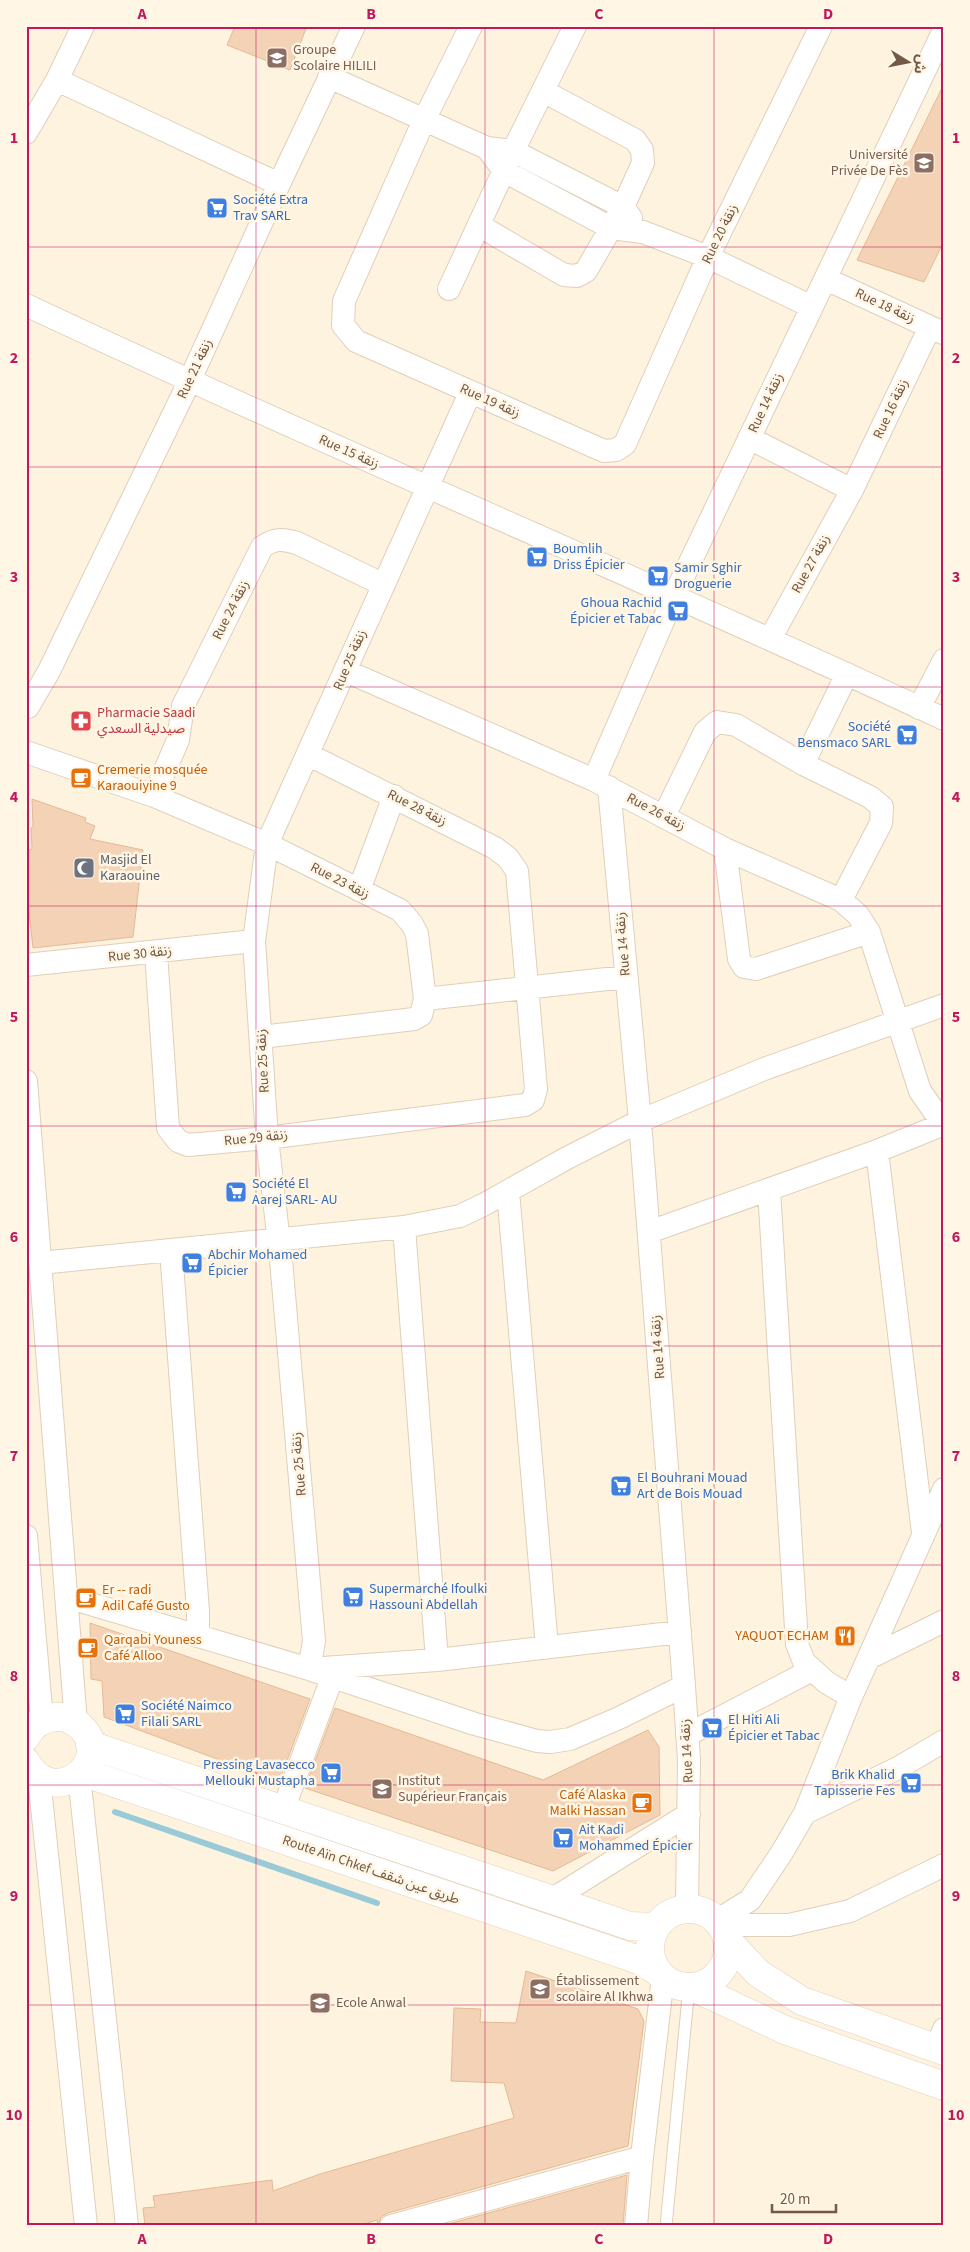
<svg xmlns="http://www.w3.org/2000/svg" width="970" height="2252" font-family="'Source Sans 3','Noto Sans Arabic',sans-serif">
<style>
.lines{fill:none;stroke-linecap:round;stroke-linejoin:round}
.stream{stroke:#99cad8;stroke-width:6}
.building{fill:#f3d2b5;stroke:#e6b995}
.lane-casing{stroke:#e0cfba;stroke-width:13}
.street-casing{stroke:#e0cfba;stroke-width:24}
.secondary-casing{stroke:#e6d0b8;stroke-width:29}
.lane{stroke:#fff;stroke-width:11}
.street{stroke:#fff;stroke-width:22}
.secondary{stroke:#fff;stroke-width:28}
.grid{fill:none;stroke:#c2185b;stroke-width:1;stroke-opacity:0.55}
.labels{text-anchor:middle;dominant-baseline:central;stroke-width:5;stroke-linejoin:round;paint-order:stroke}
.education-label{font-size:14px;fill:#785e54;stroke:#fff6e5;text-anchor:start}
.shop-label{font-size:14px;fill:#366cbe;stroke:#fff6e5;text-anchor:start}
.street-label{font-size:14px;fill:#735946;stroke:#fff6e5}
.health-label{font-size:14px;fill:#be3a42;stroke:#fff6e5;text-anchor:start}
.food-label{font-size:14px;fill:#c56008;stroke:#fff6e5;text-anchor:start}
.worship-label{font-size:14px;fill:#5b616d;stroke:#fff6e5;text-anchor:start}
.neatline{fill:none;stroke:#c2185b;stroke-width:2}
.grid-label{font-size:16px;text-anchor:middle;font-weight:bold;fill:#c2185b}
</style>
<rect width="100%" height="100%" fill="#fdf3de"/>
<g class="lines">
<!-- stream -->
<path class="stream" d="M115,1812L377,1903"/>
</g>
<!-- building -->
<path class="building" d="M235,26H307L290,70L227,45Z
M944,84V241L924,282L857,260Z
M32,799L86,818L85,822L95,826L90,839L143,850L133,937L33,948L26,884V851L32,849L31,828L33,826Z
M90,1623L310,1699L279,1782L104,1717L102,1681L91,1679Z
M335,1708L543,1780L648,1730L659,1747L660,1815L553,1871L305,1788Z
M526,1971L638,2009L644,2021L628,2146L388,2213L381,2217L378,2226L377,2220L358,2226H145L143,2208L155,2207L153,2196L272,2180L273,2191L320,2174L514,2118L504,2083L451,2081L454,2008L481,2009L480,2022L516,2023Z
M627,2175L623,2226H441Z"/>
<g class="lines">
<!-- lane casing -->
<g class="lane-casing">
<path id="lane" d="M666,2226L689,1987"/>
</g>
<!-- street casing -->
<g class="street-casing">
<path id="street" d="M471,26L424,120L344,301L343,325L356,341L604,451L616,450L625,444L708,257L821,26
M329,77L487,148L513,151L623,207L631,218
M57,80L279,184
M26,133L57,80L83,26
M487,148L504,171L611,228L643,232L708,257L812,307
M480,226L564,275L577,276L586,271L623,207L643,163L642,150L635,140L543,91
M826,279L943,333
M449,289L513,151L575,26
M26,305C330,448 640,577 944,719
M470,393L267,844L254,941L267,1138L281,1260L314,1641L309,1669L437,1660L680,1632
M749,438L852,490
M770,639L852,490L930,327
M346,671L594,780L725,849L841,900L858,915L869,932L920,1091L934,1111L944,1117
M28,707L49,671L189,382L279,184L354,26
M919,708L944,660
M26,752L154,796L267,844L400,910L412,924L417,934L425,999L421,1015L414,1019L261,1037
M803,764L847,674
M594,780L674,596L944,30
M609,787L640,1121L684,1686L689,1759L687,1908
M154,796L178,740L183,706L262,547C275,538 282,539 297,543L382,584
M664,816L705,732L717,722L736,725L803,764L870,797L882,807L881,823L841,900
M725,849L739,959L744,967L756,969L869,932
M359,890L394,796
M156,953L168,1128L178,1141L188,1145L267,1138L525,1105L533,1100L536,1089L517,871L508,858L495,848L309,755
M26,965L254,941
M425,999L625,977
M26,1081L76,1723
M877,1151L923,1533
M769,1190L797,1644L804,1662L826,1682L851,1697
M508,1191L547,1647
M404,1227L437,1660
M649,1232L877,1151L944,1124
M171,1250L198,1611V1635
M40,1263L404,1227L460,1216L485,1204L567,1158L640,1121L764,1069L944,1005
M26,1536L42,1720
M67,1597L309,1669L475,1724L537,1741L550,1742L570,1739L617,1719L684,1686
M869,1658L944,1621
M687,1735L812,1670
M79,1775L127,2226
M39,1778L86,2226
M283,1810L332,1678
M805,1813L898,1768L944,1741
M551,1900L689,1814
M718,1920L750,1900L781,1854L805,1813L851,1697L944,1489
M722,1925H789L850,1911L944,1865
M936,2048L944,2029
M391,2226L642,2157
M636,2226L642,2157L663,1977"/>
</g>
<!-- secondary casing -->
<g class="secondary-casing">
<path id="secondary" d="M26,1737C32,1725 43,1718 56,1717C66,1716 73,1720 80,1726C117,1760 53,1812 26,1762
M90,1745L630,1926L656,1927
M82,1772L639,1960L658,1972
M650 1948a39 39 0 1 1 78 0a39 39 0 1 1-78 0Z
M729,1942L758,1973L802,2001L944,2051
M693,1987L785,2030L944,2086"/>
</g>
<!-- lane -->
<use href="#lane" class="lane"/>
<!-- street -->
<use href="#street" class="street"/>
<!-- secondary -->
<use href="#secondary" class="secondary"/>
</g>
<!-- grid -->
<path class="grid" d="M256,26V2226M485,26V2226M714,26V2226M26,247H944M26,467H944M26,687H944M26,906H944M26,1126H944M26,1346H944M26,1565H944M26,1785H944M26,2005H944"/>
<!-- icons -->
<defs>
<g id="school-square" transform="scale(1.125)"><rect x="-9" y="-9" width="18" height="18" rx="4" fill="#8d6e63" stroke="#fff6e5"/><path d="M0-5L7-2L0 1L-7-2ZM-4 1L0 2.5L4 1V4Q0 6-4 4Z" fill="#fff"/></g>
<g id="supermarket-square" transform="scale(1.125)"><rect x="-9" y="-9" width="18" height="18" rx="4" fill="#3f7fe0" stroke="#fff6e5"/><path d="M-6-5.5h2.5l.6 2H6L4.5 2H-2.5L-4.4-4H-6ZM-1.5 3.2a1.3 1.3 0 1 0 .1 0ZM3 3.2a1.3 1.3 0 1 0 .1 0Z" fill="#fff"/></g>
<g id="pharmacy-square" transform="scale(1.125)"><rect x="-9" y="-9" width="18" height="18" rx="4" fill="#e0444e" stroke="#fff6e5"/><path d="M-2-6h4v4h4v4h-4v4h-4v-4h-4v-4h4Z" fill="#fff"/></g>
<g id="cafe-square" transform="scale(1.125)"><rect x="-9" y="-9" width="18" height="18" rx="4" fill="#e8710a" stroke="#fff6e5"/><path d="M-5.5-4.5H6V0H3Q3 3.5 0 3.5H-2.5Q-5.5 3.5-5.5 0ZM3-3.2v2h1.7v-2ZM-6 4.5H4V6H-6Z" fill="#fff"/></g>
<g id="mosque-square" transform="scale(1.125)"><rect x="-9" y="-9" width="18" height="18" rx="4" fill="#6b7280" stroke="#fff6e5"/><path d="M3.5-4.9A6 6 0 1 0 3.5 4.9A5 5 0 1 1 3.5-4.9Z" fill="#fff"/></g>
<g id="restaurant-square" transform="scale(1.125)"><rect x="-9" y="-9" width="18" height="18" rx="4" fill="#e8710a" stroke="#fff6e5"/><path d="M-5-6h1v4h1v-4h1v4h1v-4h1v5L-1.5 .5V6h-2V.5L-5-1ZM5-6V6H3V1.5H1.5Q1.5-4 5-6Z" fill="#fff"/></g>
</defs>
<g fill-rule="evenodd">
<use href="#school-square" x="277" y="58"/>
<use href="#school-square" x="924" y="163"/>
<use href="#supermarket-square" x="217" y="208"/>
<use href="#supermarket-square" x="537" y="557"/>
<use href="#supermarket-square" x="658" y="576"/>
<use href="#supermarket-square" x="678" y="611"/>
<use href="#pharmacy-square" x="81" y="721"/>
<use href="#supermarket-square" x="907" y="735"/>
<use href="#cafe-square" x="81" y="778"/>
<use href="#mosque-square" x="84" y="868"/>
<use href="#supermarket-square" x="236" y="1192"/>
<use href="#supermarket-square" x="192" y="1263"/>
<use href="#supermarket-square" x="621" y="1486"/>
<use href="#supermarket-square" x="353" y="1597"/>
<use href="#cafe-square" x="86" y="1598"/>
<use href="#restaurant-square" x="845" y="1636"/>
<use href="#cafe-square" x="88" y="1648"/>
<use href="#supermarket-square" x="125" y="1714"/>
<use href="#supermarket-square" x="712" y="1728"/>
<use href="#supermarket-square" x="331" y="1773"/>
<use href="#supermarket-square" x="911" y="1783"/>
<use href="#school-square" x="382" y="1789"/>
<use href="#cafe-square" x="642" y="1803"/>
<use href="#supermarket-square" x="563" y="1838"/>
<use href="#school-square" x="540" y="1989"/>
<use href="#school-square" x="320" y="2003"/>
</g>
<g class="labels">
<!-- education labels -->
<g class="education-label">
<text x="293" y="50">Groupe<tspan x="293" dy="16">Scolaire HILILI</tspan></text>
<text x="908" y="155" text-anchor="end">Université<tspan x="908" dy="16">Privée De Fès</tspan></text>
<text x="398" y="1781">Institut<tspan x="398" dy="16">Supérieur Français</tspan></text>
<text x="556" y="1981">Établissement<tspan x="556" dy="16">scolaire Al Ikhwa</tspan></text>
<text x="336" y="2003">Ecole Anwal</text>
</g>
<!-- shop labels -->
<g class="shop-label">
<text x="233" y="200">Société Extra<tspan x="233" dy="16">Trav SARL</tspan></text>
<text x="553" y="549">Boumlih<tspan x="553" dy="16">Driss Épicier</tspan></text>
<text x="674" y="568">Samir Sghir<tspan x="674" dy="16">Droguerie</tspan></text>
<text x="662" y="603" text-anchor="end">Ghoua Rachid<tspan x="662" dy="16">Épicier et Tabac</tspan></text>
<text x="891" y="727" text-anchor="end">Société<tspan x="891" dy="16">Bensmaco SARL</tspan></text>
<text x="252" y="1184">Société El<tspan x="252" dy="16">Aarej SARL- AU</tspan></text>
<text x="208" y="1255">Abchir Mohamed<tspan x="208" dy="16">Épicier</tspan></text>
<text x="637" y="1478">El Bouhrani Mouad<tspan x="637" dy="16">Art de Bois Mouad</tspan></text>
<text x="369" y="1589">Supermarché Ifoulki<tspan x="369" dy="16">Hassouni Abdellah</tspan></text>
<text x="141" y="1706">Société Naimco<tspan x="141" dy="16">Filali SARL</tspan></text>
<text x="728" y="1720">El Hiti Ali<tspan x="728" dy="16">Épicier et Tabac</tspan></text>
<text x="315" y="1765" text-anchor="end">Pressing Lavasecco<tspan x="315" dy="16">Mellouki Mustapha</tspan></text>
<text x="895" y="1775" text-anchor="end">Brik Khalid<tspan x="895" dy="16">Tapisserie Fes</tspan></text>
<text x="579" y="1830">Ait Kadi<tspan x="579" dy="16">Mohammed Épicier</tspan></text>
</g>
<!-- street labels -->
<g class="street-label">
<text transform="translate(720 234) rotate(-64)">Rue 20 زنقة</text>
<text transform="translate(885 306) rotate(25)">Rue 18 زنقة</text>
<text transform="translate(195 369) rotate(-65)">Rue 21 زنقة</text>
<text transform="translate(490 401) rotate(24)">Rue 19 زنقة</text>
<text transform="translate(766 403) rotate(-65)">Rue 14 زنقة</text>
<text transform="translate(891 409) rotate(-65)">Rue 16 زنقة</text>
<text transform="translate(349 452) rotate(24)">Rue 15 زنقة</text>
<text transform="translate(811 564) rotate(-61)">Rue 27 زنقة</text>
<text transform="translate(231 610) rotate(-63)">Rue 24 زنقة</text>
<text transform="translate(350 660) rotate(-67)">Rue 25 زنقة</text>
<text transform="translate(417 808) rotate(27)">Rue 28 زنقة</text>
<text transform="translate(656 812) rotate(28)">Rue 26 زنقة</text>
<text transform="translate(340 881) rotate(27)">Rue 23 زنقة</text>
<text transform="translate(623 944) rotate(-95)">Rue 14 زنقة</text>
<text transform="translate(140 954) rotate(-6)">Rue 30 زنقة</text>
<text transform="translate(263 1061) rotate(-93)">Rue 25 زنقة</text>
<text transform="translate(256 1138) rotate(-6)">Rue 29 زنقة</text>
<text transform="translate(658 1347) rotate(-94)">Rue 14 زنقة</text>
<text transform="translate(299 1464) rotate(-95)">Rue 25 زنقة</text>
<text transform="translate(687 1751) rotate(-93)">Rue 14 زنقة</text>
<text transform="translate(371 1870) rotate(19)">Route Aïn Chkef طريق عين شقف</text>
</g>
<!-- health labels -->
<g class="health-label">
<text x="97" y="713">Pharmacie Saadi<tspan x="97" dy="16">صيدلية السعدي</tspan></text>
</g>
<!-- food labels -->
<g class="food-label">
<text x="97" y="770">Cremerie mosquée<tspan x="97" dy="16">Karaouiyine 9</tspan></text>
<text x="102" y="1590">Er -- radi<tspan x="102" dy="16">Adil Café Gusto</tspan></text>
<text x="829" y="1636" text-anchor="end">YAQUOT ECHAM</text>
<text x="104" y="1640">Qarqabi Youness<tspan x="104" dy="16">Café Alloo</tspan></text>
<text x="626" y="1795" text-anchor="end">Café Alaska<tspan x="626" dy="16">Malki Hassan</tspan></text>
</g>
<!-- worship labels -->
<g class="worship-label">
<text x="100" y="860">Masjid El<tspan x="100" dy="16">Karaouine</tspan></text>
</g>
</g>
<!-- border -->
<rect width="970" height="2252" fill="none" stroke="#fff6e5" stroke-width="55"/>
<!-- north arrow -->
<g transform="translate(908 62) rotate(100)" stroke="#fff6e5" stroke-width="4" paint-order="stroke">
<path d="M0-4L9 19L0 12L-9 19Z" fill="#735946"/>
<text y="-8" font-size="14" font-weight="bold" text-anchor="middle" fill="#735946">ش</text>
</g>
<!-- scale -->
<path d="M772 2204v8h64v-8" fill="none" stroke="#735946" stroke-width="2.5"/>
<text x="780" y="2204" font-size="15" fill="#735946" stroke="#fff6e5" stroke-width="4" paint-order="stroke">20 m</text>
<rect x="28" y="28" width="914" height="2196" class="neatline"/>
<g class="grid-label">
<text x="142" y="19">A</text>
<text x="371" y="19">B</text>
<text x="599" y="19">C</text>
<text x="828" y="19">D</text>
<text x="14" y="143">1</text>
<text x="956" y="143">1</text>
<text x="14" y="363">2</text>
<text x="956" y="363">2</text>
<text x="14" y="582">3</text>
<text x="956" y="582">3</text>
<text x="14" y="802">4</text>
<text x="956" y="802">4</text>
<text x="14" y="1022">5</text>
<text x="956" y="1022">5</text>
<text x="14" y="1242">6</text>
<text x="956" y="1242">6</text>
<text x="14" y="1461">7</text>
<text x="956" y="1461">7</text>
<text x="14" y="1681">8</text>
<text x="956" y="1681">8</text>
<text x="14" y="1901">9</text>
<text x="956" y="1901">9</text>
<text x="14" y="2120">10</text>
<text x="956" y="2120">10</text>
<text x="142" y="2244">A</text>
<text x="371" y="2244">B</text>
<text x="599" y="2244">C</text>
<text x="828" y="2244">D</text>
</g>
</svg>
